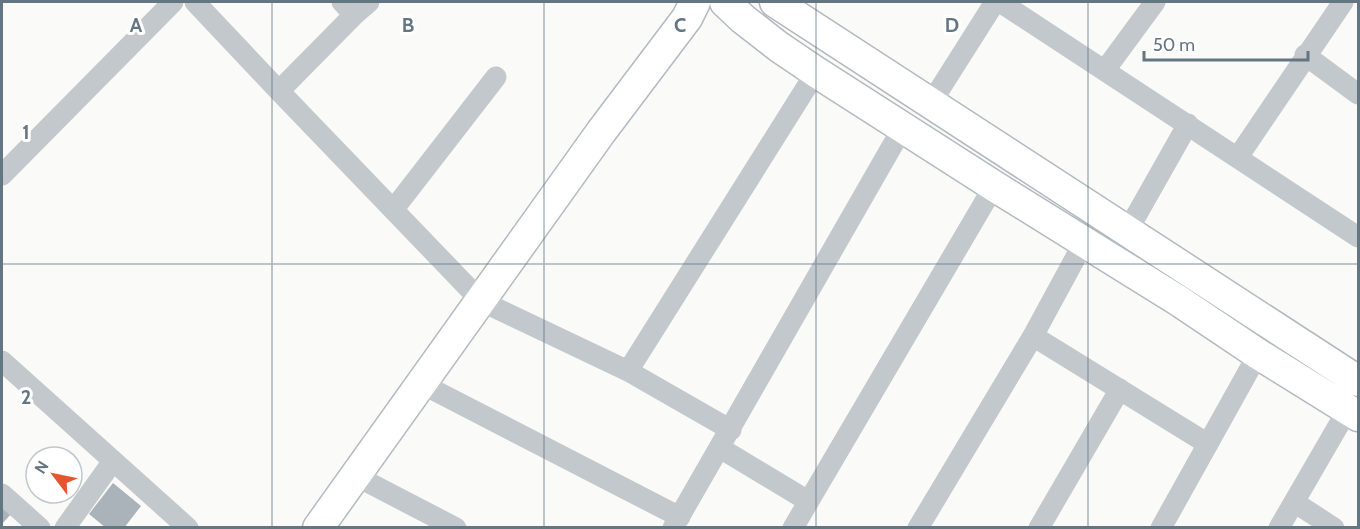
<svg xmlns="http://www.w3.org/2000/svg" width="1360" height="529" font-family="Cabin,sans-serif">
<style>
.building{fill:#aab3b9}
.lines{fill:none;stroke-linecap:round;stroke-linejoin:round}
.secondary-casing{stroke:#b3babf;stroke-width:33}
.street{stroke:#c3c8cc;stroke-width:21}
.secondary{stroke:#fff;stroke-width:30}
.grid{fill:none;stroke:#657683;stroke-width:1.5;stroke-opacity:0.55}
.grid-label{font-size:20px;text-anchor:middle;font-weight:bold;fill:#657683;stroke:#fff;stroke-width:6;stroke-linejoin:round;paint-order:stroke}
</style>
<rect width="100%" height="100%" fill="#fafaf8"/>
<!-- building -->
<path class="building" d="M113,483L141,506L124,528H106L89,514Z
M2,505L11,514L2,524Z"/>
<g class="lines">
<!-- secondary casing -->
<g class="secondary-casing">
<path id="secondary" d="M725,2L743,19L779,47L816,72L994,186L1179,301L1258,354L1358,416
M775,2L1358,381
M318,528L601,132L687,18L695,2"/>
</g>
<!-- street -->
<path class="street" d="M195,2L279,91L354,15
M342,2L354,15L369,2
M1000,2L1358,237
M1305,55L1358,94
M1105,70L1155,2
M279,91L481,301L628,371L816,72
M931,103L995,2
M1238,157L1343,2
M2,175L173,2
M393,210L496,77
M1128,230L1188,124
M1033,336L1208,444
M2,361L188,528
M628,371L731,430
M422,384L680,517
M720,448L808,501
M354,475L456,528
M2,494L40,528
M1294,502L1334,528
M65,528L113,461
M673,528L903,127
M793,528L994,186
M918,528L1033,336L1084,242
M1039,528L1120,389
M1161,528L1258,354
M1279,528L1348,409"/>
<!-- secondary -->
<use href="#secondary" class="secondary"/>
</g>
<!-- grid -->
<path class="grid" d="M272,2V528M544,2V528M816,2V528M1088,2V528M2,264H1358"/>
<g class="grid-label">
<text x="136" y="32">A</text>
<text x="408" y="32">B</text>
<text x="680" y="32">C</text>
<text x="952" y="32">D</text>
<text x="26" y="139">1</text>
<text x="26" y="404">2</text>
</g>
<!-- border -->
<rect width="1360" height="529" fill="none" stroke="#657683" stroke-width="6"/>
<!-- north arrow -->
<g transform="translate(54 475) rotate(302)"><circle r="28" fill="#ffffff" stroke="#c1c8cd" stroke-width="1.5"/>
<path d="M0-4.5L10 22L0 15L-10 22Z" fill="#e4572e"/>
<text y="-9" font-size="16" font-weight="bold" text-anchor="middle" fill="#657683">N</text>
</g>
<!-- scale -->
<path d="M1144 51v9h164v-9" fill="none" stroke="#657683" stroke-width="3"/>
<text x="1153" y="51" font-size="18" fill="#657683" stroke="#ffffff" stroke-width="4.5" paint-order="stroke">50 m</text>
</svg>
